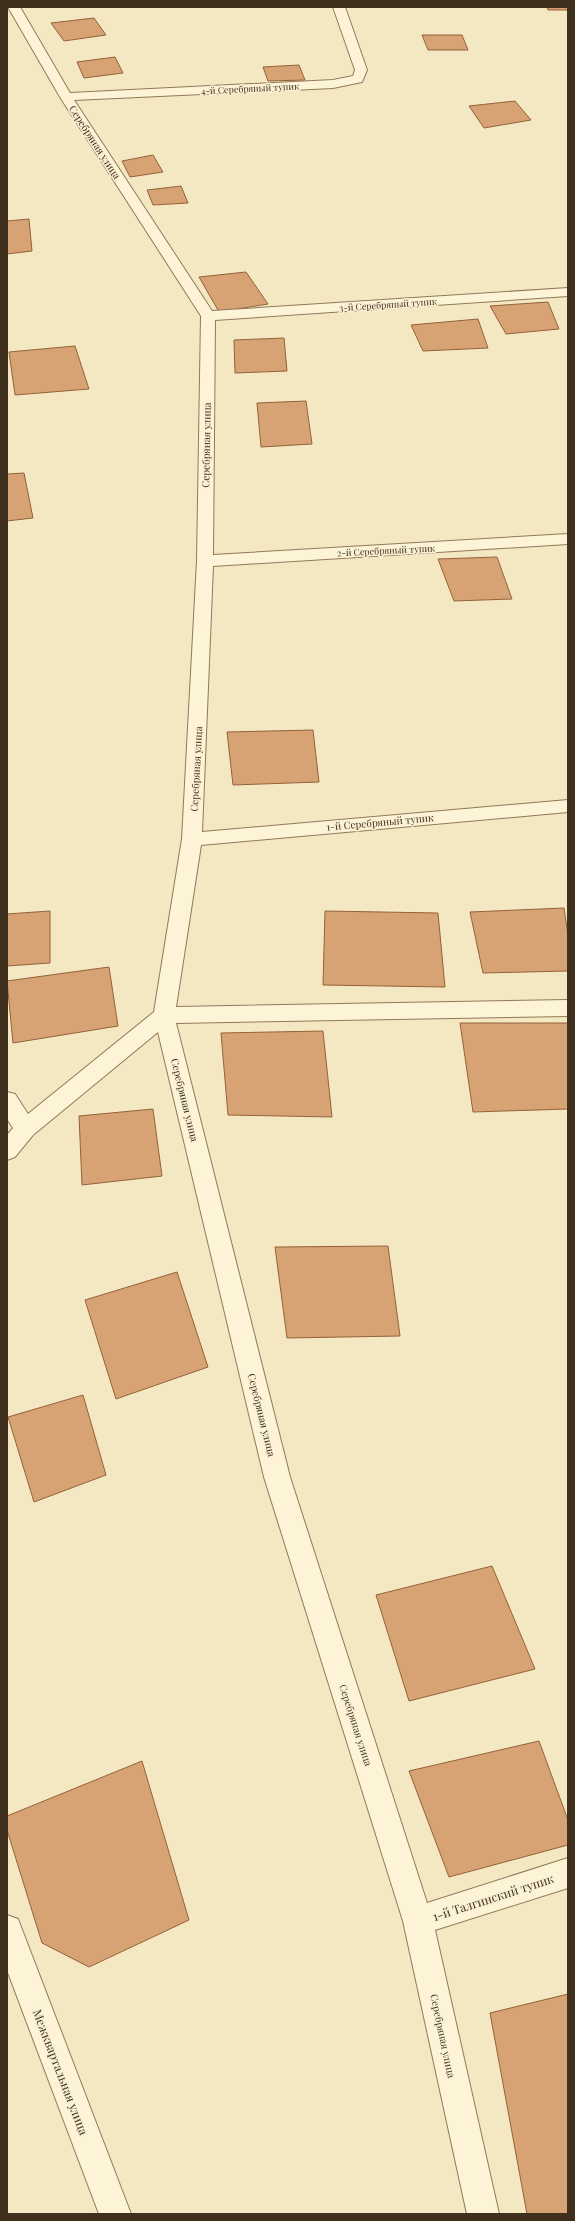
<svg xmlns="http://www.w3.org/2000/svg" width="575" height="2221" font-family="'Playfair Display',serif">
	<style>
		.building { fill: #d7a274; stroke: #946239 }
		.lines { fill: none; stroke-linecap: round; stroke-linejoin: round }
		.street-casing { stroke: #917957; stroke-width: 2 }
		.street { fill: #fdf4d8; fill-rule: evenodd }
		.labels { text-anchor: middle; dominant-baseline: central; stroke-width: 3; stroke-linejoin: round; paint-order: stroke }
		.far-street-label { font-size: 9px; fill: #3f2f1d; stroke: #faf1d4 }
		.street-label { font-size: 10px; fill: #3f2f1d; stroke: #faf1d4 }
		.near-street-label { font-size: 12px; fill: #3f2f1d; stroke: #faf1d4 }
	</style>
	<rect width="100%" height="100%" fill="#f4e8c3"/>
	<!-- building -->
	<path class="building" d="M547 7H568V10H548Z
		M94 18 106 35 64 41 51 23Z
		M422 35H462L468 50H428Z
		M115 57 123 73 84 78 77 62Z
		M299 65 305 80 268 81 263 67Z
		M515 101 531 120 484 128 469 106Z
		M153 155 163 172 130 177 122 161Z
		M181 186 188 203 153 205 147 190Z
		M29 219 32 251 7 254V221Z
		M246 272 268 304 219 312 199 277Z
		M548 302 559 329 506 334 490 306Z
		M478 319 488 348 423 351 411 325Z
		M284 338 287 371 235 373 234 340Z
		M75 346 89 389 15 395 9 352Z
		M306 401 312 444 261 447 257 403Z
		M24 473 33 518 7 521V474Z
		M497 557 512 599 454 601 438 559Z
		M313 730 319 782 233 785 227 732Z
		M564 908 568 935V971L483 973 470 912Z
		M50 911V963L7 966V914Z
		M325 911 438 913 445 987 323 985Z
		M109 967 118 1026 13 1043 7 981Z
		M460 1023H568V1109L473 1112Z
		M323 1031 332 1117 228 1115 221 1033Z
		M153 1109 162 1176 82 1185 79 1116Z
		M388 1246 400 1336 287 1338 275 1247Z
		M177 1272 208 1367 116 1399 85 1300Z
		M83 1395 106 1475 34 1502 8 1417Z
		M492 1566 535 1669 409 1701 376 1595Z
		M539 1741 568 1820V1845L449 1877 409 1771Z
		M142 1761 189 1920 89 1967 42 1943 7 1830V1816Z
		M568 1994V2214H527L490 2013Z"/>
	<g class="lines">
		<defs>
			<path id="street" d="M8 7H20L70 93 333 80 353 76 355 70 333 7H345L367 70 362 82 333 88 74 100 212 311 568 288V296L215 320 213 555 568 534V544L213 566 202 832 568 800V812L201 845 176 1007 568 1000V1016L176 1023 290 1477 427 1903 568 1858V1888L435 1930 499 2214H467L403 1921 264 1477 158 1032 33 1135 15 1157 7 1160V1135L13 1128 7 1119V1092L15 1094 28 1114 154 1012 182 839 197 561 201 316 60 97Z
				M7 1915 18 1919 131 2214H99L7 1970Z"/>
		</defs>
		<!-- street casing -->
		<use href="#street" class="street-casing"/>
		<!-- street -->
		<use href="#street" class="street"/>
	</g>
	<g class="labels">
		<!-- far-street labels -->
		<g class="far-street-label">
			<text transform="translate(250 88) rotate(-3)">4-й Серебряный тупик</text>
			<text transform="translate(388 304) rotate(-4)">3-й Серебряный тупик</text>
			<text transform="translate(386 550) rotate(-3)">2-й Серебряный тупик</text>
		</g>
		<!-- street labels -->
		<g class="street-label">
			<text transform="translate(95 142) rotate(57)">Серебряная улица</text>
			<text transform="translate(206 445) rotate(-89)">Серебряная улица</text>
			<text transform="translate(196 769) rotate(-87)">Серебряная улица</text>
			<text transform="translate(380 822) rotate(-5)">1-й Серебряный тупик</text>
			<text transform="translate(185 1100) rotate(76)">Серебряная улица</text>
			<text transform="translate(262 1415) rotate(76)">Серебряная улица</text>
			<text transform="translate(356 1725) rotate(72)">Серебряная улица</text>
			<text transform="translate(443 2036) rotate(78)">Серебряная улица</text>
		</g>
		<!-- near-street labels -->
		<g class="near-street-label">
			<text transform="translate(493 1897) rotate(-18)">1-й Талгинский тупик</text>
			<text transform="translate(61 2072) rotate(69)">Межквартальная улица</text>
		</g>
	</g>
	<!-- border -->
	<rect width="575" height="2221" fill="none" stroke="#3f2f1d" stroke-width="16"/>
</svg>
